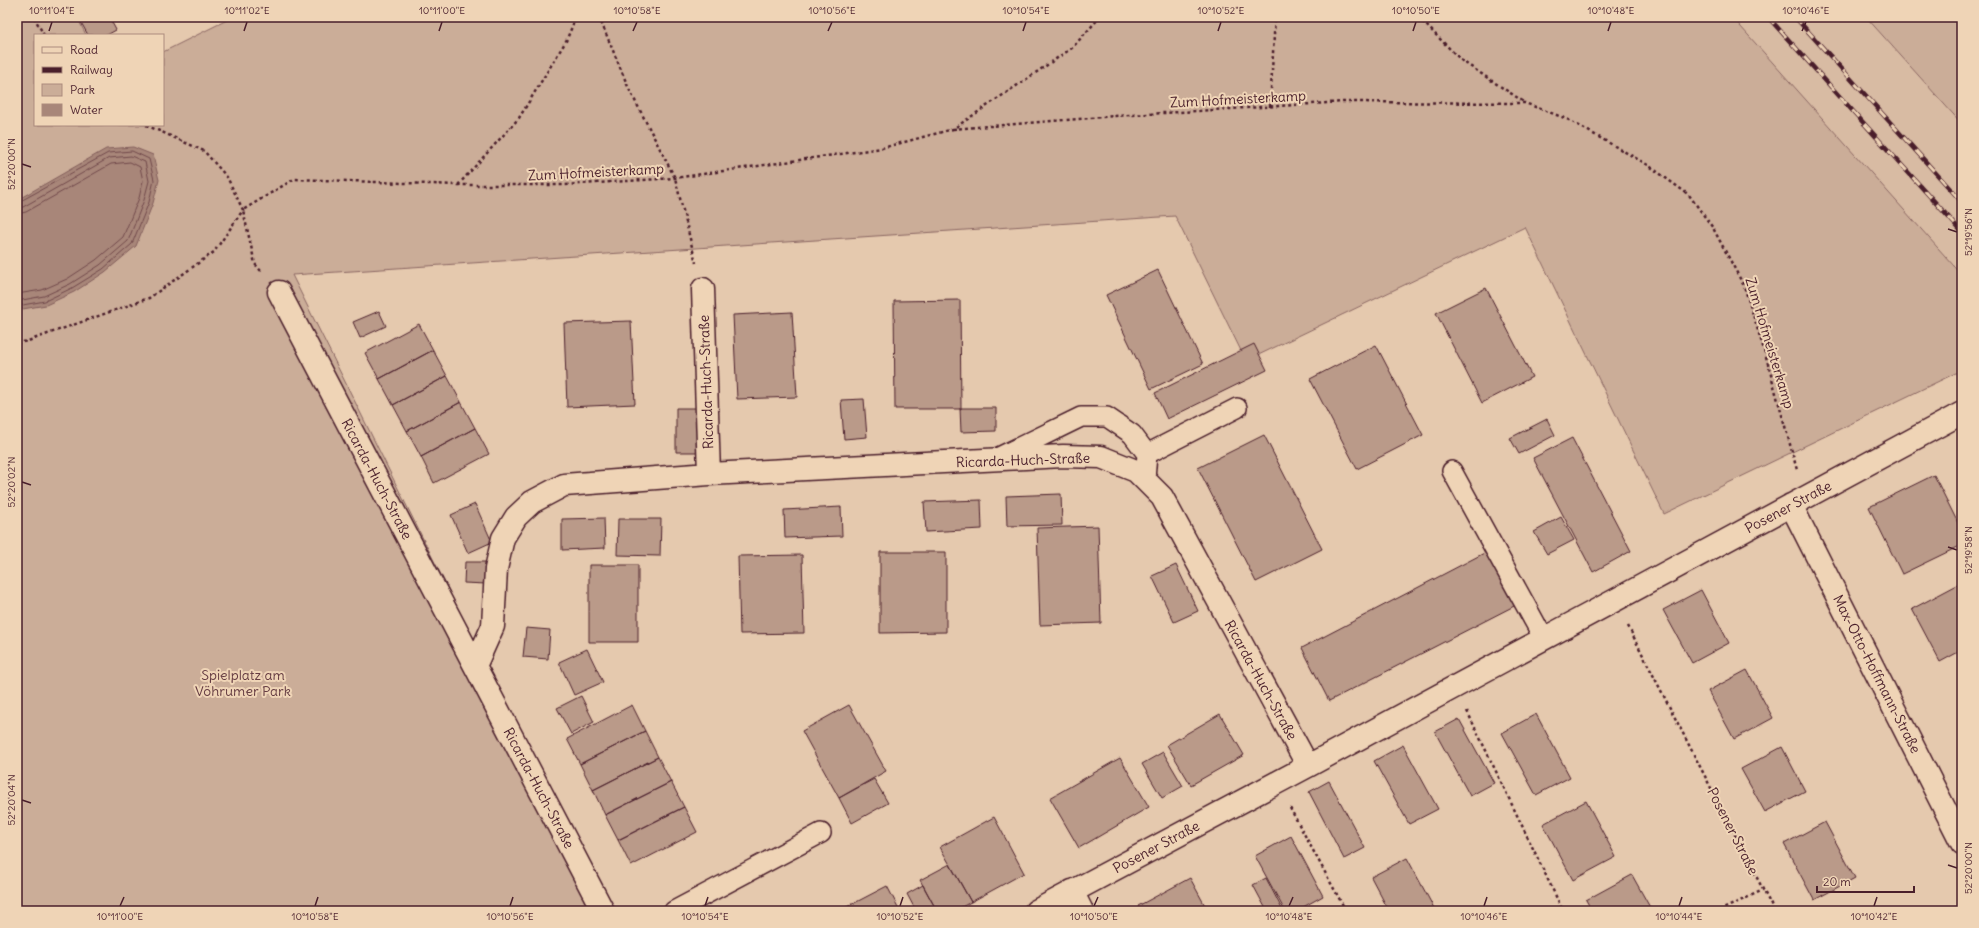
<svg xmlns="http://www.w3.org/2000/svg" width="1979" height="928" font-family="Delius,sans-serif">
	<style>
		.built { fill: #d8bba3 }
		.green { fill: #cbad98; stroke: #8a6662 }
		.water { fill: #a88679; stroke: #825d5a }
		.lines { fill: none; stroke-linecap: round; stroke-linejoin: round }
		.shore { stroke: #70484a; stroke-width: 1 }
		.building { fill: #ba9a89; stroke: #4a1f2b }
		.service-casing { stroke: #4a1f2b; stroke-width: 22 }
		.minor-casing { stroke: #4a1f2b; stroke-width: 25 }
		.path { stroke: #4a1f2b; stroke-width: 2.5; stroke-dasharray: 3 3; stroke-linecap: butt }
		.service { stroke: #efd4b6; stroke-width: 19 }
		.minor { stroke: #efd4b6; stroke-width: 22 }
		.rail-casing { stroke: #4a1f2b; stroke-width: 4.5 }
		.rail { stroke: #efd4b6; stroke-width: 3; stroke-dasharray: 9; stroke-linecap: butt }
		.ticks { fill: none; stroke: #4a1f2b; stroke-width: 1.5 }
		.labels { text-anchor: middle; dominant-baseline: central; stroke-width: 4; stroke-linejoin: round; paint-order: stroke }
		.street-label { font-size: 14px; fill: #4a1f2b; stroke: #efd4b6 }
		.park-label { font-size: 14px; fill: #643b41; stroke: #efd4b6 }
		.neatline { fill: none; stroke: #4a1f2b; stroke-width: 1.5 }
		.ticks-label { font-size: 10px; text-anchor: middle; fill: #4a1f2b }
	</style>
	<rect width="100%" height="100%" fill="#e5c9ae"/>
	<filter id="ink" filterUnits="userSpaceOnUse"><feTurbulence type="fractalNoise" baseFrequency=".025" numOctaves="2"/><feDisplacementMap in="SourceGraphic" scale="8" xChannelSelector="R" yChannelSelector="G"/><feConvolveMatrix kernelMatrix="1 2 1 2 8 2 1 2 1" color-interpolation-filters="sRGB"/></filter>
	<g filter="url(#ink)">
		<!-- built -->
		<path class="built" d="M1732 17H1866L1962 124V275Z"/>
		<!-- green -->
		<path class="green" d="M17 17H77L86 35H35V125H163V52L233 17H1732L1962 275V370L1664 514 1525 227 1246 361 1175 216 292 275 608 911H17Z
			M1866 17H1962V124Z"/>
		<!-- water -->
		<path class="water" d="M133 147 153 155 159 180 153 203 136 246 105 272 74 292 46 305 17 310V200L106 149Z"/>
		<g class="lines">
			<!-- shore -->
			<path class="shore" d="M17 203 108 153 132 151 149 159 154 180 149 202 132 244 103 269 72 288 45 301 17 306
				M17 208 23 207 109 158 131 156 145 162 149 181 144 200 128 241 100 265 70 284 44 296 17 301
				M17 214 26 212 111 164 130 162 140 167 143 181 139 198 123 237 96 260 67 279 42 290 17 294"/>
		</g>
		<!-- building -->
		<path class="building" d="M78 17H109L116 30 107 35H88Z
			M1158 270 1203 364 1151 389 1106 295Z
			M1486 288 1532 377 1482 403 1436 313Z
			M960 300 961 409H895L894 301Z
			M379 311 386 326 360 338 353 322Z
			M792 312 797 397 737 399 733 315Z
			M631 321 635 404 567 407 564 323Z
			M419 324 433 350 379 379 365 353Z
			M1254 344 1267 370 1167 419 1155 393Z
			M1376 345 1423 435 1357 469 1310 379Z
			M433 350 447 376 393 405 379 379Z
			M447 376 461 402 407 431 393 405Z
			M864 399 867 437 844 439 841 400Z
			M461 402 475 428 421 457 407 431Z
			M676 408H700V452H676Z
			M960 408H996V431L961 432Z
			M1547 419 1555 435 1519 454 1510 438Z
			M475 428 489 454 434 483 421 457Z
			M1264 435 1322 549 1256 582 1198 468Z
			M1572 438 1631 551 1593 572 1533 458Z
			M1934 475 1962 531V545L1902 574 1869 507Z
			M1061 494 1062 525 1007 526 1006 496Z
			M981 500 982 529 926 532 924 502Z
			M475 504 492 542 468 553 451 515Z
			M841 507 842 536 785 538 784 510Z
			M1561 517 1574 540 1547 554 1534 532Z
			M604 518 605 548 562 550V519Z
			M618 519H661L660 556 617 555Z
			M1098 526 1101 623 1040 625 1037 528Z
			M1490 550 1518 604 1329 701 1302 648Z
			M880 552H946V632L880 633Z
			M802 555 804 633 740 634 738 556Z
			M465 562H487L486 584 464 583Z
			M589 565H638V642H589Z
			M1176 565 1198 611 1174 622 1152 576Z
			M1959 584 1962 590V650L1940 662 1912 609Z
			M1701 590 1729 643 1692 663 1663 610Z
			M526 628 550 630 548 659 523 657Z
			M587 649 603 682 574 695 559 662Z
			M1747 670 1773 718 1734 739 1708 691Z
			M581 696 594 722 571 734 557 708Z
			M632 705 645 731 580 764 567 739Z
			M849 705 886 771 839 798 802 731Z
			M1220 714 1244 755 1191 785 1167 745Z
			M1536 714 1570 777 1536 795 1502 733Z
			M1459 719 1494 783 1470 796 1435 732Z
			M645 731 658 757 593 790 580 764Z
			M1403 745 1438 809 1409 824 1374 761Z
			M1782 747 1805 791 1765 812 1741 769Z
			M1163 752 1183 786 1162 798 1142 764Z
			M658 757 671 782 605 815 593 790Z
			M1120 758 1149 807 1079 848 1050 798Z
			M874 779 888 803 852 823 839 798Z
			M1329 781 1365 848 1344 859 1309 792Z
			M671 782 684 807 618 840 605 815Z
			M1586 801 1616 857 1573 880 1543 824Z
			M684 807 697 832 631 866 618 840Z
			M994 817 1024 873 971 902 940 847Z
			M1825 822 1855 878 1814 900 1784 844Z
			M1291 836 1323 896 1296 911H1285L1255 856Z
			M1407 858 1435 910 1433 911H1389L1371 877Z
			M950 864 971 902 954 911H937L920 880Z
			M1632 875 1652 911H1592L1586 900Z
			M1190 878 1208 911H1141L1138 906Z
			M1266 878 1283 911H1267L1253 885Z
			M923 885 937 911H916L907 894Z
			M887 886 900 911H839Z"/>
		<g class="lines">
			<defs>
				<path id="service" d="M1147 454 1237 408
					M995 459 1081 417H1107L1132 434 1147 454 1145 479
					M1452 471 1544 639
					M674 911 821 833"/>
				<path id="minor" d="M703 289 709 474
					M279 292 475 666
					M1791 505 1962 843
					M1072 891 1082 911
					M603 911 475 666 493 626 496 569 503 538 516 517 532 502 564 485 709 474 1063 456 1101 457 1136 471 1162 497 1308 766
					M1036 911 1308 766 1962 413"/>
			</defs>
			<!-- service casing -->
			<use href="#service" class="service-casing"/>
			<!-- minor casing -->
			<use href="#minor" class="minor-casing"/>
			<!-- path -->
			<path class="path" d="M34 17 44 35
				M599 17 629 89 675 178 696 263
				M1418 17 1462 61 1524 102
				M1270 107 1275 17
				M953 129 1115 116 1344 102 1525 103 1567 119 1648 165 1689 195 1713 228 1744 286 1765 353 1797 470
				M458 185 519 118 566 41 576 17
				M261 271 255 264 243 210 294 179 458 185H564L675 178 882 148 953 129 1072 48 1100 17
				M17 343 28 341 149 298 214 252 243 210 227 177 204 151 146 125
				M1628 626 1774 911
				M1467 711 1563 911
				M1290 808 1346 911
				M1719 911 1763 890"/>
			<!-- service -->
			<use href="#service" class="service"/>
			<!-- minor -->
			<use href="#minor" class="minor"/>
			<defs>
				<path id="rail" d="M1768 17 1962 232
					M1795 17 1962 202"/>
			</defs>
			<!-- rail casing -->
			<use href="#rail" class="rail-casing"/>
			<!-- rail -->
			<use href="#rail" class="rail"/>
		</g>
	</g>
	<!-- ticks -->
	<path class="ticks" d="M49 31 52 22M244 31 247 22M439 31 442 22M633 31 637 22M828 31 832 22M1023 31 1026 22M1218 31 1221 22M1413 31 1416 22M1608 31 1611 22M1802 31 1806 22M22 164 31 167M1948 229 1957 232M22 482 31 485M1948 547 1957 550M22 800 31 803M1948 865 1957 868M120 906 124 897M315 906 318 897M510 906 513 897M705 906 708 897M900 906 903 897M1094 906 1098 897M1289 906 1293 897M1484 906 1487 897M1679 906 1682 897M1874 906 1877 897"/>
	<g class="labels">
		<!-- street labels -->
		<g class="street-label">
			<text transform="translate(1238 99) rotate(-3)">Zum Hofmeisterkamp</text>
			<text transform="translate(596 172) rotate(-3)">Zum Hofmeisterkamp</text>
			<text transform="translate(1770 343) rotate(73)">Zum Hofmeisterkamp</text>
			<text transform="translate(706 382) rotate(-92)">Ricarda-Huch-Straße</text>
			<text transform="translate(1023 460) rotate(-2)">Ricarda-Huch-Straße</text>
			<text transform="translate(377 479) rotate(62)">Ricarda-Huch-Straße</text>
			<text transform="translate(1788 507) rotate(-28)">Posener Straße</text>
			<text transform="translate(1877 674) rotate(63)">Max-Otto-Hoffmann-Straße</text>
			<text transform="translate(1261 680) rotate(61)">Ricarda-Huch-Straße</text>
			<text transform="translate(539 788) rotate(62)">Ricarda-Huch-Straße</text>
			<text transform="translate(1733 831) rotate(63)">Posener Straße</text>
			<text transform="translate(1156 847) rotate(-28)">Posener Straße</text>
		</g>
		<!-- park labels -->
		<g class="park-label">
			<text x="243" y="675">Spielplatz am<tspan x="243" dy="16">Vöhrumer Park</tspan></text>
		</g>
	</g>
	<!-- margin -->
	<rect width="1979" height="928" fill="none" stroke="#efd4b6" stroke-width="44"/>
	<!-- legend -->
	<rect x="34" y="34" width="130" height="92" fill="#efd4b6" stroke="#ad8c7e"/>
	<rect x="42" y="47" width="20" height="6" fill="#efd4b6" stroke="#ad8c7e"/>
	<text x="70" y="54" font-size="12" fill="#4a1f2b">Road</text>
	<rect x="42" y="67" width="20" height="6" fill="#4a1f2b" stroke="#ad8c7e"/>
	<text x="70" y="74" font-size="12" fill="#4a1f2b">Railway</text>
	<rect x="42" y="84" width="20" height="12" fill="#cbad98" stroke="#ad8c7e"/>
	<text x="70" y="94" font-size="12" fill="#4a1f2b">Park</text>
	<rect x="42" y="104" width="20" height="12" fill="#a88679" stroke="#ad8c7e"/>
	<text x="70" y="114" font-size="12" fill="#4a1f2b">Water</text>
	<!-- scale -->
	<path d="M1817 886v6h97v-6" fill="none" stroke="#4a1f2b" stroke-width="2"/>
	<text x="1823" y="886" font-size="12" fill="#4a1f2b" stroke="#efd4b6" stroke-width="3" paint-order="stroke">20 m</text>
	<rect x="22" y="22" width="1935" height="884" class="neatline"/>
	<g class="ticks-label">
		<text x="52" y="14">10°11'04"E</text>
		<text x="247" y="14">10°11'02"E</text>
		<text x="442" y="14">10°11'00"E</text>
		<text x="637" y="14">10°10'58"E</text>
		<text x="832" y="14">10°10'56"E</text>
		<text x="1026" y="14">10°10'54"E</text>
		<text x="1221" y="14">10°10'52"E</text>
		<text x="1416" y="14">10°10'50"E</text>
		<text x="1611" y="14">10°10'48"E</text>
		<text x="1806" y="14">10°10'46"E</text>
		<text transform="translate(11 164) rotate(-90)" y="4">52°20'00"N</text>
		<text transform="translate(1968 232) rotate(-90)" y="4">52°19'56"N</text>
		<text transform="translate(11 482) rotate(-90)" y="4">52°20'02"N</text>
		<text transform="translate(1968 550) rotate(-90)" y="4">52°19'58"N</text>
		<text transform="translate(11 800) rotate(-90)" y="4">52°20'04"N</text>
		<text transform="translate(1968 868) rotate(-90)" y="4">52°20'00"N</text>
		<text x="120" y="920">10°11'00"E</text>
		<text x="315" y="920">10°10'58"E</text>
		<text x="510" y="920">10°10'56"E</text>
		<text x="705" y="920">10°10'54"E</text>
		<text x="900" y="920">10°10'52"E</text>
		<text x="1094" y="920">10°10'50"E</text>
		<text x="1289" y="920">10°10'48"E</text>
		<text x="1484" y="920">10°10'46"E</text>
		<text x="1679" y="920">10°10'44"E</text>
		<text x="1874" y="920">10°10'42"E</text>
	</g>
</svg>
